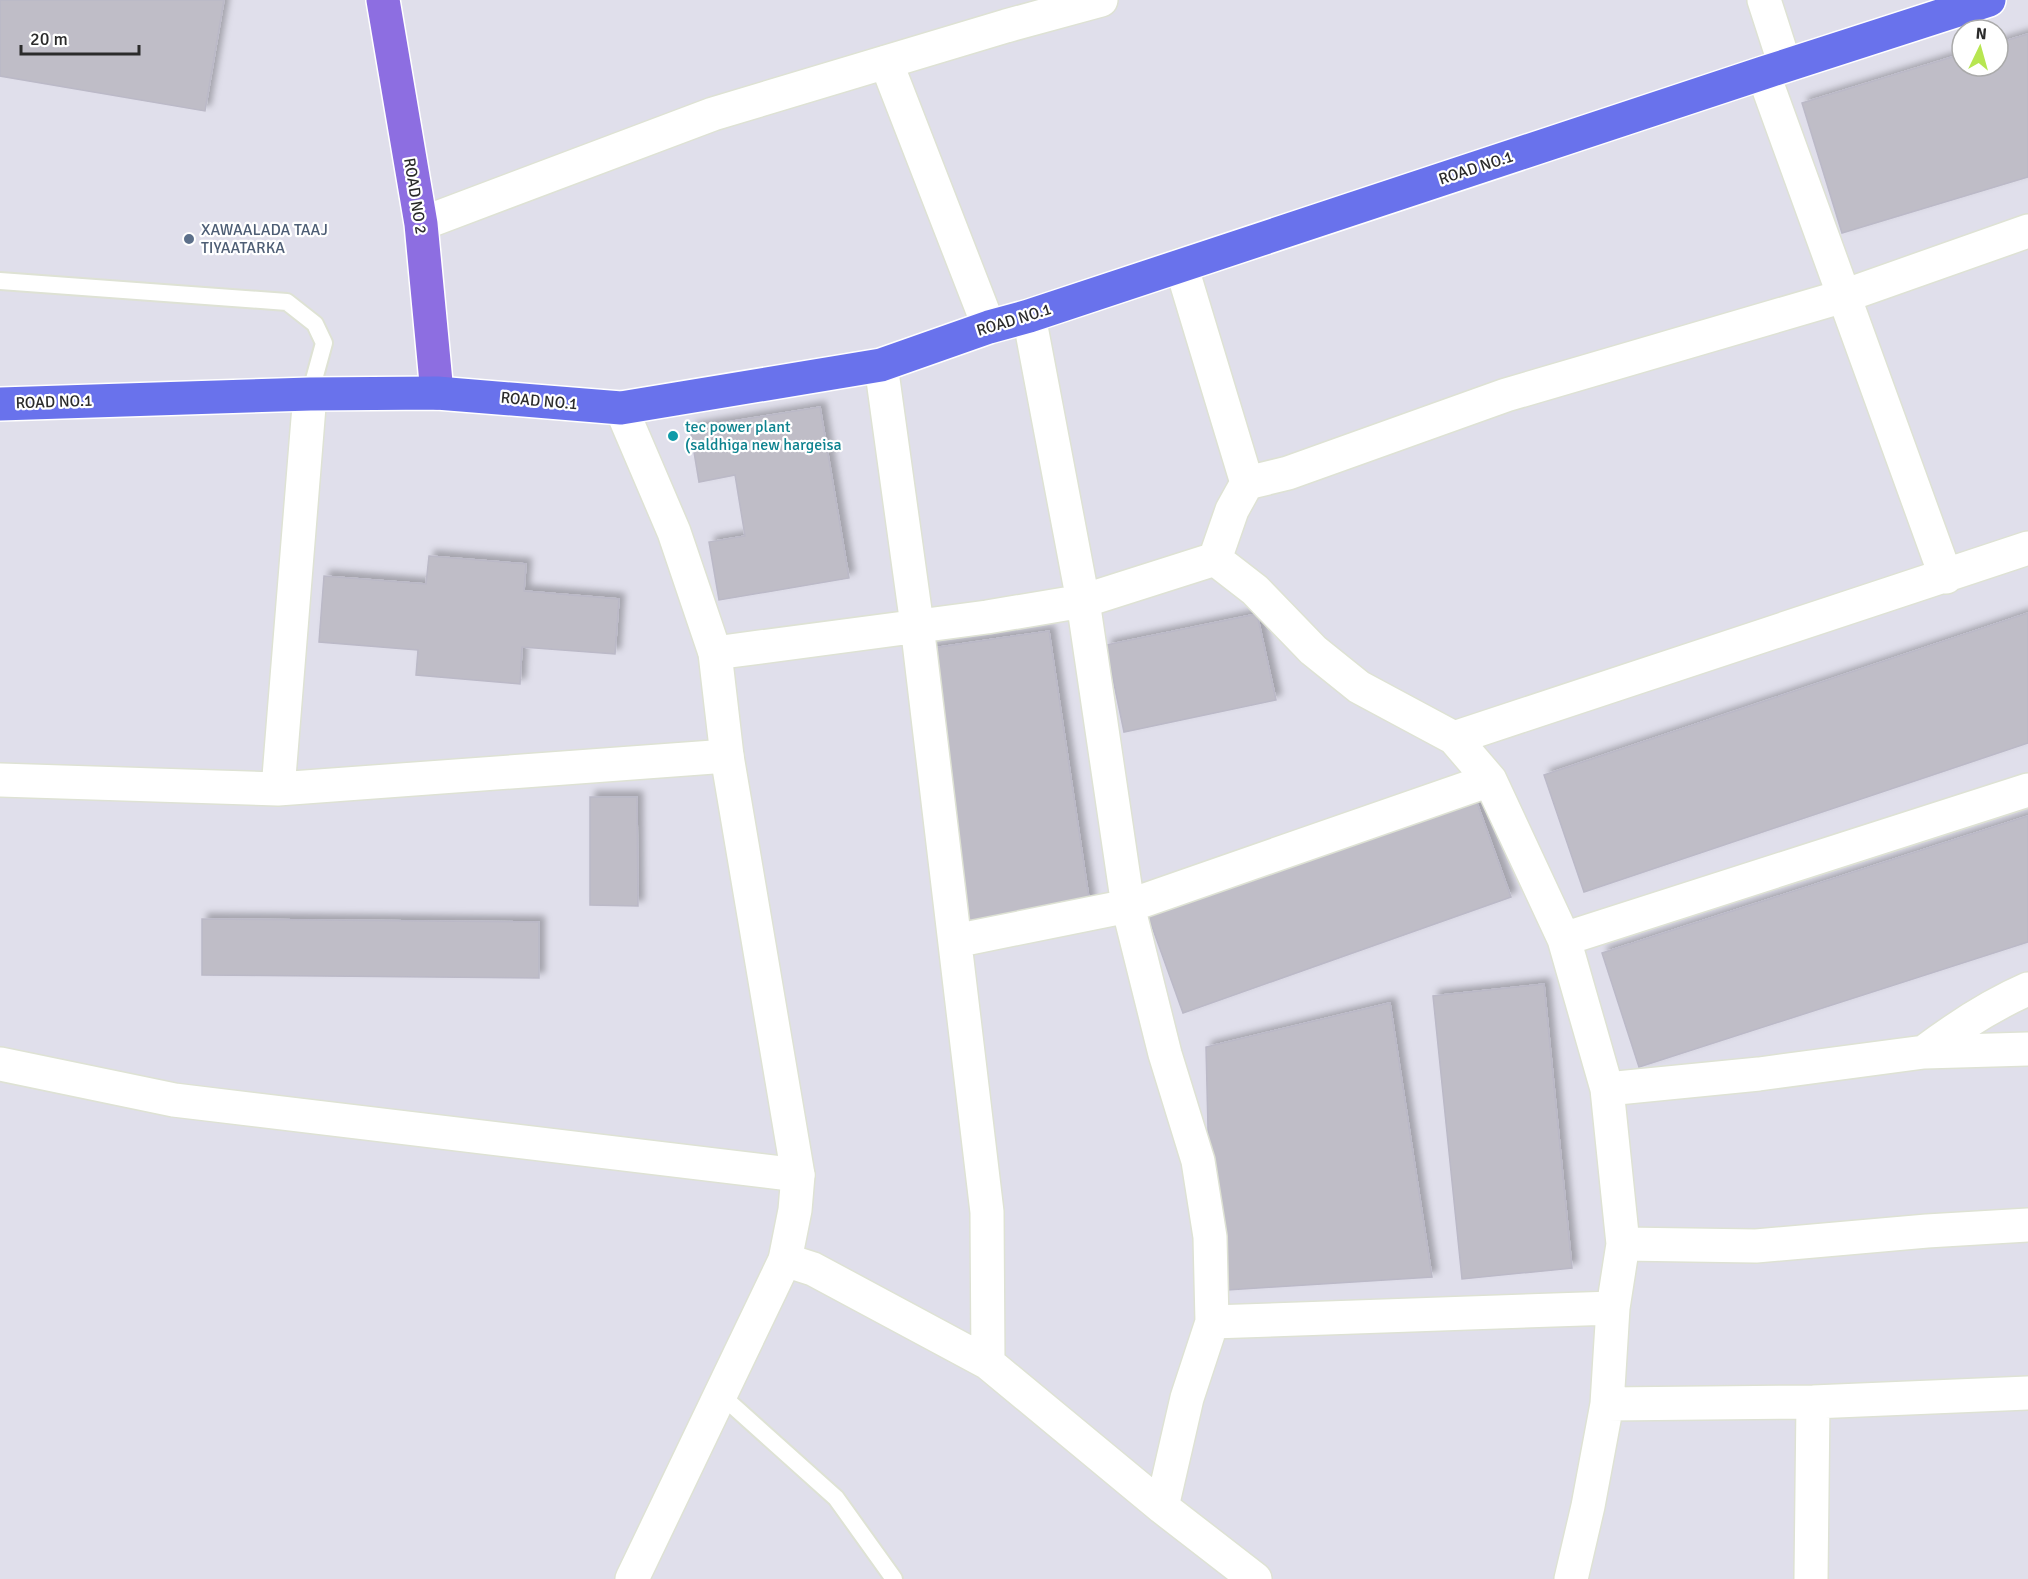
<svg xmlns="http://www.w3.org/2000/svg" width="2028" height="1579" font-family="Signika,sans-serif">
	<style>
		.building { fill: #bfbdc7; stroke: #bbb9c7; stroke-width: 1.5; filter: url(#shadow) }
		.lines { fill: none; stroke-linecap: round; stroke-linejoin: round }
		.lane-casing { stroke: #dee2d4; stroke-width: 20 }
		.street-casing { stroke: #dee2d4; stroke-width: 36 }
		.secondary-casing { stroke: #dee2d4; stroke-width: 36 }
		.primary-casing { stroke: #fff; stroke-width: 36 }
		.highway-casing { stroke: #fff; stroke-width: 36 }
		.lane { stroke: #fff; stroke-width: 16 }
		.street { stroke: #fff; stroke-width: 33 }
		.secondary { stroke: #fff; stroke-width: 33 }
		.primary { stroke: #8d6ee1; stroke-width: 33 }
		.highway { stroke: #6972ec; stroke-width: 33 }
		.service-dot { fill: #5c6f8a; stroke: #fff; stroke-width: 2 }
		.culture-dot { fill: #0f9aa8; stroke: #fff; stroke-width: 2 }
		.labels { text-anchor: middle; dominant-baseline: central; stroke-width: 4.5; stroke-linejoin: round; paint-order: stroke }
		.street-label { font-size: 16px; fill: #2b2b2b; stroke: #fff }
		.service-label { font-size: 16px; fill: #4e5e75; stroke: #fff; text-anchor: start }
		.culture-label { font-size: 16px; fill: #0d838f; stroke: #fff; text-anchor: start }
	</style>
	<defs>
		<filter id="shadow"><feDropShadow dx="5.5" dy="-5.5" stdDeviation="3" flood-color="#0004"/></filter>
	</defs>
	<rect width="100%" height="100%" fill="#e0dfeb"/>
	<!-- building -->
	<path class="building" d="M0 0H224L205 111 0 76Z
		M2028 34V177L1842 233 1802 103 1962 54V66H1998V43Z
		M820 407 849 578 719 600 709 542 745 536 735 475 699 482 690 428Z
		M429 556 526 564 524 591 619 599 615 654 522 647 520 684 416 675 418 650 319 642 324 576 426 584Z
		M2028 613V743L1584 892 1544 775Z
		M1257 614 1276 700 1124 732 1106 645Z
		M1049 631 1090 905 968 923 927 649Z
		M1473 792 1511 897 1183 1013 1145 907Z
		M590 797H637L638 906 590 905Z
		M2028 816V942L1639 1067 1602 953Z
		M202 919 539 922V978L202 975Z
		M1544 984 1572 1268 1462 1279 1433 996Z
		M1390 1003 1432 1277 1212 1291 1206 1047Z"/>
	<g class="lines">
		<defs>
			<path id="lane" d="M0 281 287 302 315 324 324 343 310 394
				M720 1394 836 1498 894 1579"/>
			<path id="street" d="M1764 0 1785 65
				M886 62 989 327
				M1763 73 1946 577
				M421 224 713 114 1006 26 1101 0
				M1181 265 1247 483
				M1029 316 1083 601 1128 906 1165 1054 1198 1161 1210 1237 1212 1322 1187 1398 1162 1507
				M881 365 917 625 987 1212 988 1363
				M1215 559 1232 510 1247 483 1288 473 1506 395 1844 296 2028 231
				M715 653 987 617 1083 601 1215 559 1255 590 1313 650 1359 687 1454 738 1490 780 1564 939 1607 1089 1623 1244 1613 1308 1607 1404 1588 1506 1571 1579
				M1454 738 2028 548
				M0 780 278 789 727 756
				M278 789 310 394
				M1564 939 2028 790
				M955 941 1128 906 1490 780
				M1924 1052C1956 1028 1991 1005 2028 989
				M0 1064 174 1100 798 1175
				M1607 1089 1759 1074 1924 1052 2028 1049
				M1623 1244 1756 1246 1927 1231 2028 1225
				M785 1260 813 1269 988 1363 1162 1507 1255 1579
				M1212 1322 1613 1308
				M1607 1404 1813 1402 2028 1393
				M1811 1579 1813 1402"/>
			<path id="secondary" d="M621 408 674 532 715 653 727 756 798 1175 795 1210 785 1260 632 1579"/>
			<path id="primary" d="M383 0 421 224 437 393"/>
			<path id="highway" d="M0 404 310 394 437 393 621 408 881 365 989 327 1029 316 1763 73 1989 0"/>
		</defs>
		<!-- lane casing -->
		<use href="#lane" class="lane-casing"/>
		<!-- street casing -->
		<use href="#street" class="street-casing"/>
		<!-- secondary casing -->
		<use href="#secondary" class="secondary-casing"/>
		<!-- primary casing -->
		<use href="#primary" class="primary-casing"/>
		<!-- highway casing -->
		<use href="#highway" class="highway-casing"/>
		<!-- lane -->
		<use href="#lane" class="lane"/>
		<!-- street -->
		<use href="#street" class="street"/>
		<!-- secondary -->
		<use href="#secondary" class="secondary"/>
		<!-- primary -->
		<use href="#primary" class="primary"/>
		<!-- highway -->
		<use href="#highway" class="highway"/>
	</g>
	<!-- markers -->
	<circle class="service-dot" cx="189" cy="239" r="6"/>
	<circle class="culture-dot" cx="673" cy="436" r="6"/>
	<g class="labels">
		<!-- street labels -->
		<g class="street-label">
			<text transform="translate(1476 168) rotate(-18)">ROAD NO.1</text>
			<text transform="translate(415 196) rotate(81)">ROAD NO 2</text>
			<text transform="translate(1014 320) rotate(-17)">ROAD NO.1</text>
			<text transform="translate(539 401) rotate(5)">ROAD NO.1</text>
			<text transform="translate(54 402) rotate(-2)">ROAD NO.1</text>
		</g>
		<!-- service labels -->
		<g class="service-label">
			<text x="201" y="230">XAWAALADA TAAJ<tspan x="201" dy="18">TIYAATARKA</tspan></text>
		</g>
		<!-- culture labels -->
		<g class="culture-label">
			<text x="685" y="427">tec power plant<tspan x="685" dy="18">(saldhiga new hargeisa</tspan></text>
		</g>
	</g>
	<!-- north arrow -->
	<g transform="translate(1980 48) rotate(5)"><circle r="28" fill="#ffffff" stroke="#aaaaaa" stroke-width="1.5"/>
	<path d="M0-4.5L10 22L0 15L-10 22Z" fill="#b7e651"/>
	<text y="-9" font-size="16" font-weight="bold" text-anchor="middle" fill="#2b2b2b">N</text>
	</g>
	<!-- scale -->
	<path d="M21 45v9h118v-9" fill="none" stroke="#2b2b2b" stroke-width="3"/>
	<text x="30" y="45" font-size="18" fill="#2b2b2b" stroke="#ffffff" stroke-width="4.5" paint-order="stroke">20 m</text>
</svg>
